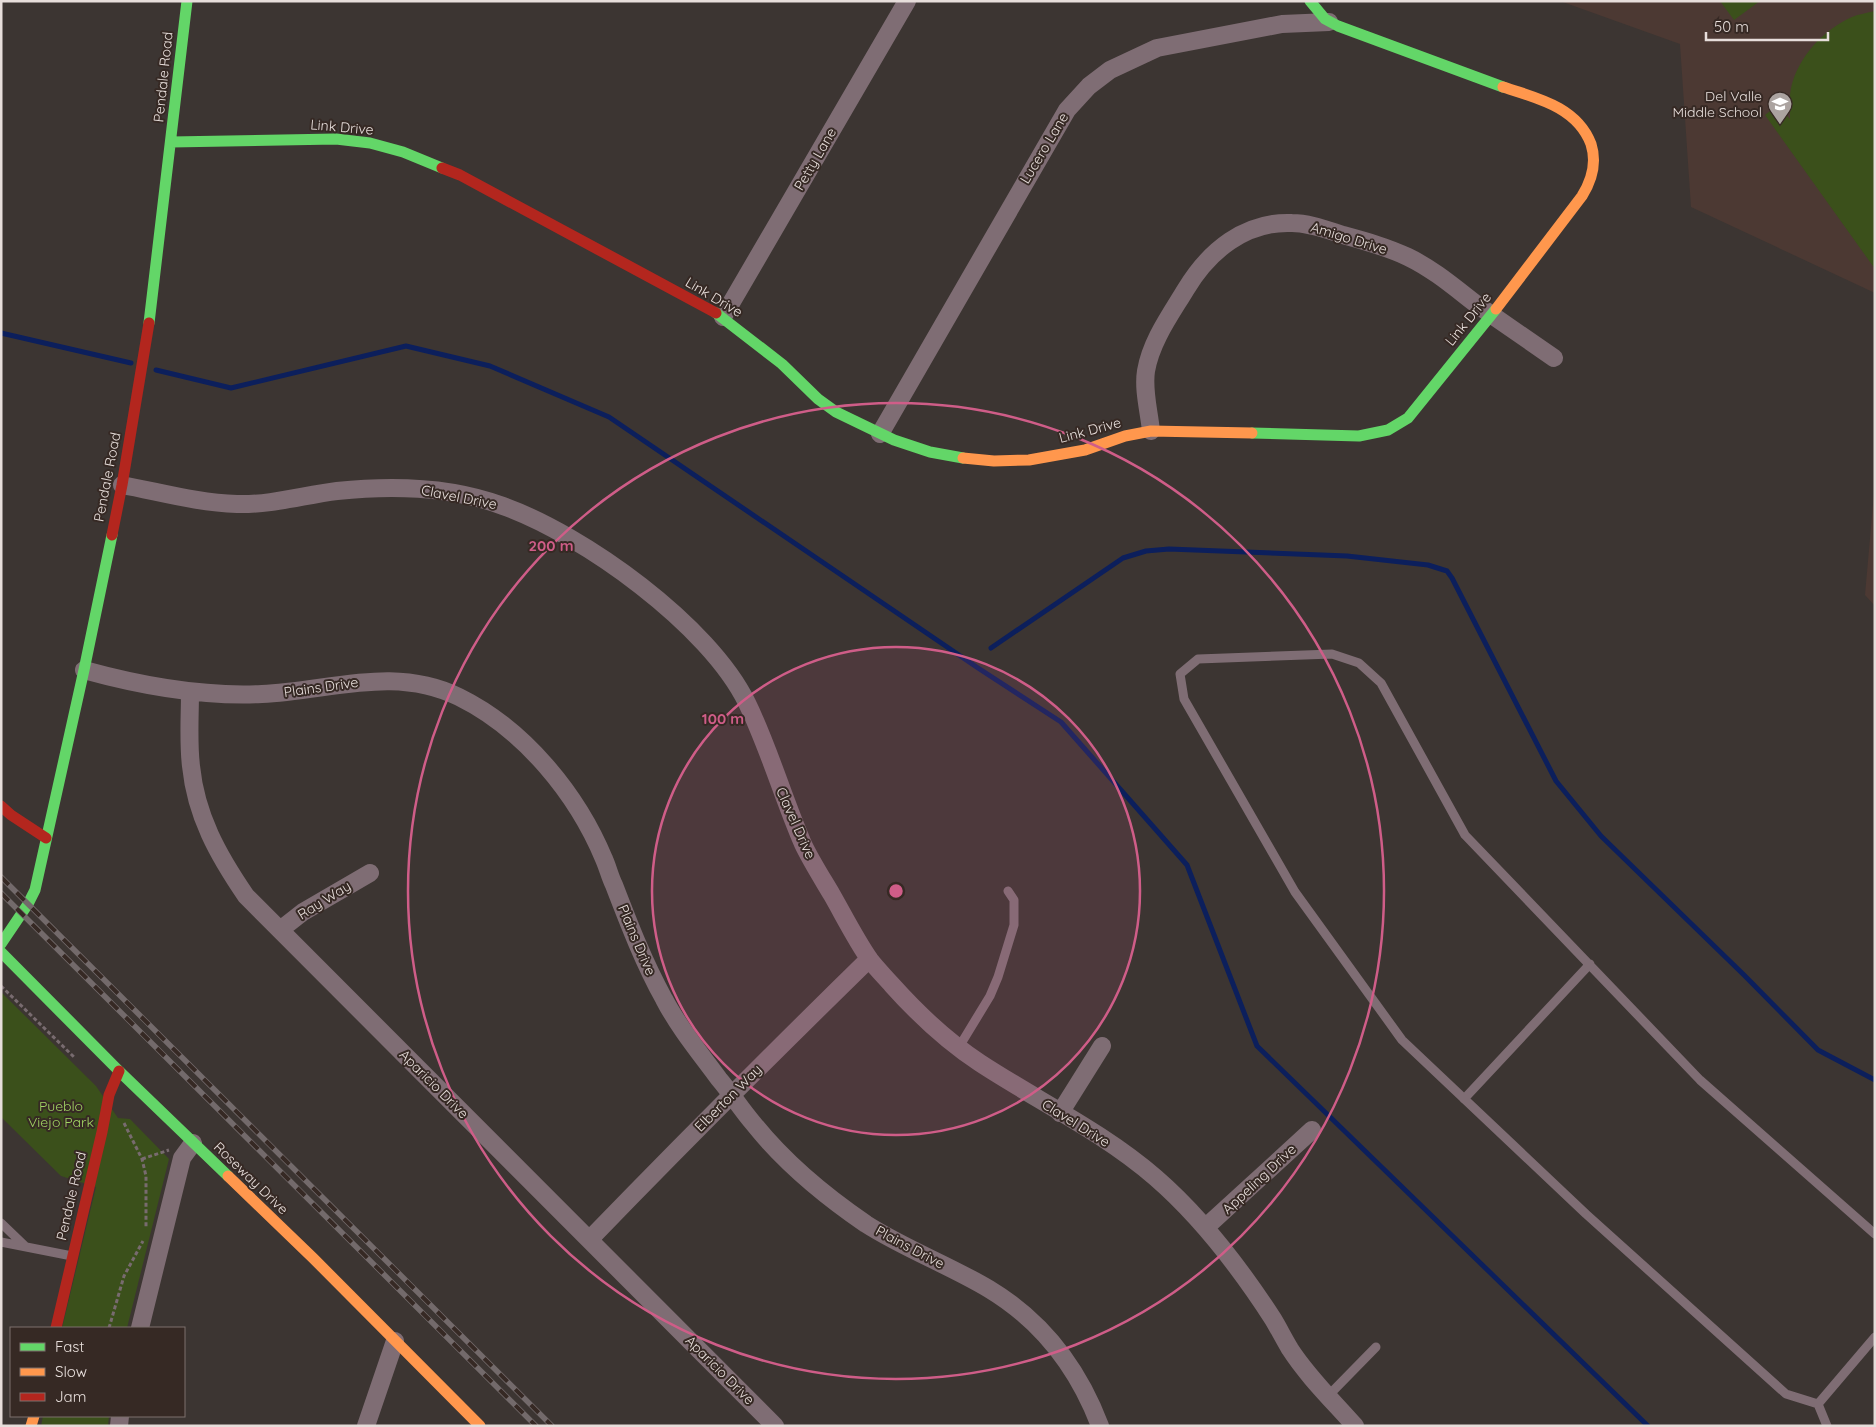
<svg xmlns="http://www.w3.org/2000/svg" width="1876" height="1427" font-family="Quicksand,sans-serif">
	<style>
		.built { fill: #4c3933 }
		.green { fill: #3b501b }
		.lines { fill: none; stroke-linecap: round; stroke-linejoin: round }
		.stream { stroke: #0c1f5c; stroke-width: 5 }
		.path { stroke: #786b6f; stroke-width: 3; stroke-dasharray: 4 2.5; stroke-linecap: butt }
		.lane { stroke: #7f6d74; stroke-width: 9 }
		.street { stroke: #7f6d74; stroke-width: 18 }
		.fast { stroke: #63d668; stroke-width: 11 }
		.slow { stroke: #ff974d; stroke-width: 11 }
		.jam { stroke: #b3261e; stroke-width: 11 }
		.rail-casing { stroke: #736a6b; stroke-width: 5.5 }
		.rail { stroke: #362924; stroke-width: 4; stroke-dasharray: 11; stroke-linecap: butt }
		.ring { fill: none; stroke: #cf5d88; stroke-width: 2.5 }
		.labels { text-anchor: middle; dominant-baseline: central; stroke-width: 4; stroke-linejoin: round; paint-order: stroke }
		.street-label { font-size: 14px; fill: #e7dedb; stroke: #362924 }
		.poi-label { font-size: 14px; fill: #e7dedb; stroke: #362924; text-anchor: end }
		.park-label { font-size: 14px; fill: #a2d564; stroke: #362924 }
		.centre { fill: #cf5d88; stroke: #362924; stroke-width: 2.5 }
		.ring-label { font-size: 15px; text-anchor: middle; font-weight: bold; fill: #cf5d88; stroke: #362924; stroke-width: 4; stroke-linejoin: round; paint-order: stroke }
	</style>
	<rect width="100%" height="100%" fill="#3c3532"/>
	<!-- built -->
	<path class="built" d="M1560 1H1875V293L1691 207 1680 44Z
		M1875 482V606L1865 595Z"/>
	<!-- green -->
	<path class="green" d="M1720 1H1760L1734 20Z
		M1875 11V269L1765 115 1778 105 1790 119C1790 109 1789 98 1791 88 1798 57 1823 30 1852 17 1859 14 1867 13 1875 11Z
		M1 992 96 1086 118 1118 130 1119 169 1159 127 1328H62L96 1187 61 1176 1 1117Z
		M43 1416H109L108 1426H41Z"/>
	<g class="lines">
		<!-- stream -->
		<path class="stream" d="M1 333 131 363
			M156 370 231 388 406 346 490 366 609 417 978 668 1061 722 1187 865 1257 1046 1648 1426
			M991 648 1123 558 1146 551 1169 549 1347 556 1428 565 1447 571 1452 578 1556 781 1601 836 1744 975 1818 1050 1875 1080"/>
		<!-- path -->
		<path class="path" d="M1 986 75 1058
			M124 1123 142 1159 146 1176V1227
			M142 1159 169 1150
			M109 1328 124 1276 143 1241"/>
		<!-- lane -->
		<path class="lane" d="M959 1047 990 996 998 977 1014 925V900L1008 891
			M1464 1099 1590 964
			M1 1223 26 1247
			M1 1242 72 1256
			M1328 1396 1376 1347
			M1818 1404 1786 1394 1586 1214 1402 1040 1295 892 1184 699 1180 674 1198 659 1332 654 1359 663 1381 683 1465 835 1700 1080 1875 1234
			M1827 1426 1818 1404 1875 1337"/>
		<!-- street -->
		<path class="street" d="M723 317 907 1
			M1151 431C1149 411 1143 390 1146 371 1151 341 1171 314 1186 289 1209 251 1245 221 1292 223 1310 223 1327 230 1343 235 1365 241 1387 247 1408 257 1433 269 1454 287 1476 304 1502 322 1528 340 1554 358
			M880 434 1067 110 1089 86 1110 70 1157 48 1282 24 1329 22
			M122 485C160 492 198 503 237 504 272 505 304 495 337 491 393 485 450 486 503 506 584 535 709 625 747 703 769 748 783 798 803 844 811 861 822 878 832 895 844 916 856 940 870 960 877 969 885 977 892 985 918 1014 948 1042 980 1063 1038 1101 1103 1132 1156 1178 1202 1218 1240 1268 1273 1319 1279 1329 1284 1339 1290 1349 1308 1377 1333 1401 1355 1426
			M84 670C142 686 201 697 262 694 330 691 394 665 459 697 524 729 577 794 604 859 608 868 610 877 614 885 629 924 644 963 664 999 679 1028 700 1053 719 1079 731 1093 741 1109 753 1123 784 1162 825 1196 866 1224 905 1249 949 1265 989 1289 1042 1321 1078 1368 1100 1426
			M190 692C190 716 188 741 191 766 196 816 218 855 246 896L775 1426
			M280 930 303 912 370 873
			M1060 1113 1102 1046
			M1206 1227 1312 1130
			M590 1239C682 1144 775 1051 869 959
			M140 1328 182 1158 193 1143
			M119 1426 120 1416
			M366 1426 395 1341"/>
		<!-- fast -->
		<path class="fast" d="M1310 1 1325 19 1338 26 1503 87
			M171 142 336 139 370 143 403 152 442 168
			M716 313 782 364 818 399 836 412 894 440 930 452 963 458
			M149 323 187 1
			M1252 433 1359 436 1388 430 1408 418 1496 309
			M1 944 28 904 35 890 84 670 112 535
			M1 952 119 1071 228 1176"/>
		<!-- slow -->
		<path class="slow" d="M1496 309 1582 196C1592 180 1597 163 1591 144 1577 107 1537 98 1503 87
			M963 458 994 461 1029 460 1085 450 1125 436 1151 431 1252 433
			M228 1176 313 1258 480 1426
			M31 1426 34 1416"/>
		<!-- jam -->
		<path class="jam" d="M442 168 460 175 716 313
			M112 535 122 485 149 323
			M1 806 11 815 46 838
			M56 1328 102 1132 109 1095 119 1071"/>
		<defs>
			<path id="rail" d="M1 877 552 1426
				M1 893 536 1426"/>
		</defs>
		<!-- rail casing -->
		<use href="#rail" class="rail-casing"/>
		<!-- rail -->
		<use href="#rail" class="rail"/>
	</g>
	<!-- distance rings -->
	<circle cx="896" cy="891" r="244" fill="#cf5d88" fill-opacity=".12"/>
	<g class="ring">
		<circle cx="896" cy="891" r="244"/>
		<circle cx="896" cy="891" r="488"/>
	</g>
	<!-- icons -->
	<defs>
		<symbol id="school-pin" viewBox="-11 -11 22 30"><path d="M0 17L-7.5 6A9.5 9.5 0 1 1 7.5 6Z" fill="#aba3a0" stroke="#362924"/><path d="M0-5L7-2L0 1L-7-2ZM-4 1L0 2.5L4 1V4Q0 6-4 4Z" fill="#fff"/></symbol>
	</defs>
	<g fill-rule="evenodd">
		<use href="#school-pin" x="1766" y="90" width="28" height="38"/>
	</g>
	<g class="labels">
		<!-- street labels -->
		<g class="street-label">
			<text transform="translate(163 77) rotate(-84)">Pendale Road</text>
			<text transform="translate(342 127) rotate(5)">Link Drive</text>
			<text transform="translate(1044 148) rotate(-59)">Lucero Lane</text>
			<text transform="translate(815 159) rotate(-60)">Petty Lane</text>
			<text transform="translate(1349 238) rotate(17)">Amigo Drive</text>
			<text transform="translate(714 297) rotate(31)">Link Drive</text>
			<text transform="translate(1468 319) rotate(-51)">Link Drive</text>
			<text transform="translate(1090 430) rotate(-15)">Link Drive</text>
			<text transform="translate(107 477) rotate(-79)">Pendale Road</text>
			<text transform="translate(459 497) rotate(11)">Clavel Drive</text>
			<text transform="translate(321 687) rotate(-8)">Plains Drive</text>
			<text transform="translate(796 823) rotate(66)">Clavel Drive</text>
			<text transform="translate(324 900) rotate(-32)">Ray Way</text>
			<text transform="translate(637 940) rotate(67)">Plains Drive</text>
			<text transform="translate(434 1084) rotate(45)">Aparicio Drive</text>
			<text transform="translate(728 1098) rotate(-45)">Elberton Way</text>
			<text transform="translate(1076 1123) rotate(32)">Clavel Drive</text>
			<text transform="translate(251 1178) rotate(44)">Roseway Drive</text>
			<text transform="translate(1259 1179) rotate(-43)">Appeling Drive</text>
			<text transform="translate(71 1196) rotate(-77)">Pendale Road</text>
			<text transform="translate(910 1247) rotate(28)">Plains Drive</text>
			<text transform="translate(720 1370) rotate(45)">Aparicio Drive</text>
		</g>
		<!-- poi labels -->
		<g class="poi-label">
			<text x="1762" y="96">Del Valle<tspan x="1762" dy="16">Middle School</tspan></text>
		</g>
		<!-- park labels -->
		<g class="park-label">
			<text x="61" y="1106">Pueblo<tspan x="61" dy="16">Viejo Park</tspan></text>
		</g>
	</g>
	<circle cx="896" cy="891" r="8" class="centre"/>
	<g class="ring-label">
		<text x="551" y="551">200 m</text>
		<text x="723" y="724">100 m</text>
	</g>
	<!-- border -->
	<rect width="1876" height="1427" fill="none" stroke="#e7dedb" stroke-width="5"/>
	<!-- legend -->
	<rect x="10" y="1327" width="175" height="90" fill="#362924" stroke="#7d716d"/>
	<rect x="20" y="1343" width="25" height="8" fill="#63d668" stroke="#7d716d"/>
	<text x="55" y="1352" font-size="15" fill="#e7dedb">Fast</text>
	<rect x="20" y="1368" width="25" height="8" fill="#ff974d" stroke="#7d716d"/>
	<text x="55" y="1377" font-size="15" fill="#e7dedb">Slow</text>
	<rect x="20" y="1393" width="25" height="8" fill="#b3261e" stroke="#7d716d"/>
	<text x="55" y="1402" font-size="15" fill="#e7dedb">Jam</text>
	<!-- scale -->
	<path d="M1706 32v8h122v-8" fill="none" stroke="#e7dedb" stroke-width="2.5"/>
	<text x="1714" y="32" font-size="15" fill="#e7dedb" stroke="#362924" stroke-width="4" paint-order="stroke">50 m</text>
</svg>
